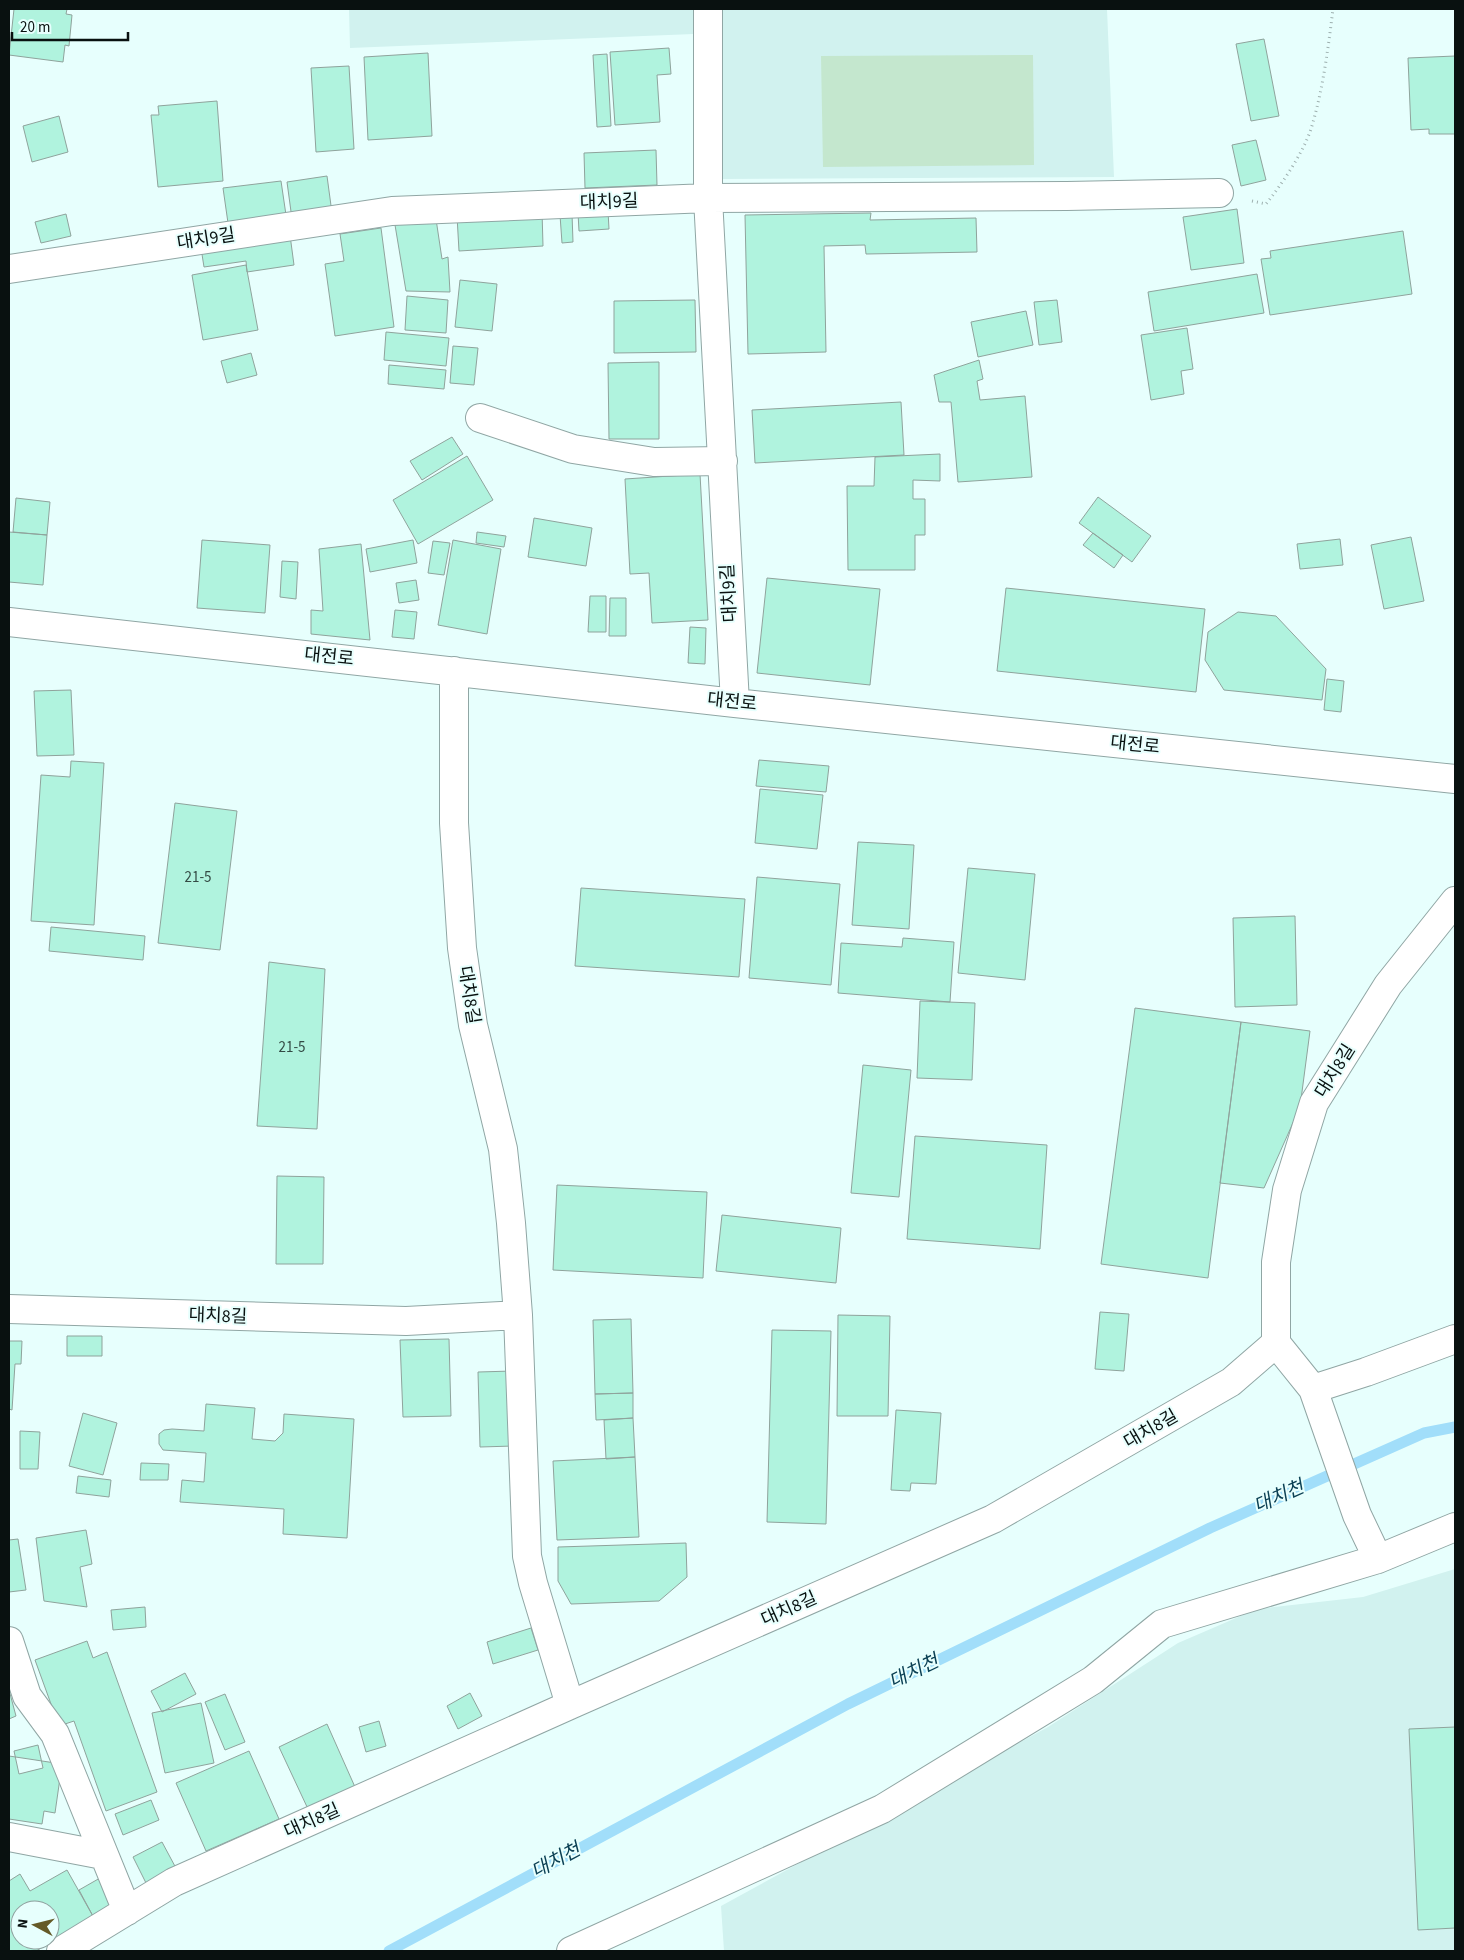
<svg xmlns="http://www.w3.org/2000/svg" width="1464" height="1960" font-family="'Source Sans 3','Noto Sans KR',sans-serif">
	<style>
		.built { fill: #d1f2ef }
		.green { fill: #c4e7ce }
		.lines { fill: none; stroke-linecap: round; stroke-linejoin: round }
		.stream { stroke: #a1defa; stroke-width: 11 }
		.building { fill: #b0f3de; stroke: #8fa39c; fill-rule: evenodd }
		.minor-casing { stroke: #90a6a4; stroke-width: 30 }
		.path { stroke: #9eb0af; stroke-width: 3; stroke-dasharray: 1 4; stroke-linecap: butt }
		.minor { stroke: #fff; stroke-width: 28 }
		.labels { text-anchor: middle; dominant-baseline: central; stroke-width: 4; stroke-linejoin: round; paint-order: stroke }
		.number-label { font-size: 15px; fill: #334a44 }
		.street-label { font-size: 18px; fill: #091110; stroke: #e7fffd }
		.water-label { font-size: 19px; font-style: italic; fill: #0b4054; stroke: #e7fffd }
	</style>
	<rect width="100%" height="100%" fill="#e7fffd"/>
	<!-- built -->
	<path class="built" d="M349 9H1107L1114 177 721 179 718 33 350 48Z
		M1455 1569V1951H724L721 1906 1048 1727 1178 1643 1257 1609 1363 1597Z"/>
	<!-- green -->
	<path class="green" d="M1033 55 1034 165 823 167 821 56Z"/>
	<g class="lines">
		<!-- stream -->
		<path class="stream" d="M389 1951 848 1704 1210 1528 1424 1433 1455 1427"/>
	</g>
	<!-- building -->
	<path class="building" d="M14 9H67L66 14 72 15 69 46 65 45 63 62 9 55Z
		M1264 39 1279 116 1251 121 1236 44Z
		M669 48 671 74 657 75 660 122 615 125 610 52Z
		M428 53 432 136 368 140 364 57Z
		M607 54 611 126 597 127 593 55Z
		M1455 56V134H1429V129L1411 130 1408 58Z
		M349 66 354 149 316 152 311 68Z
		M217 101 223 181 158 187 151 115H159L158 106Z
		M59 116 68 152 32 162 23 126Z
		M1256 140 1266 180 1241 186 1232 145Z
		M656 150 657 185 585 188 584 153Z
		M327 176 332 213 292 219 287 182Z
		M281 181 286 215 228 223 223 188Z
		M1237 209 1244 263 1191 270 1183 217Z
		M542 211 543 246 459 251 457 216Z
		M608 211 609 229 579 231 578 213Z
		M871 213 870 220 976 218 977 252 866 254 865 245 824 246 826 352 748 354 745 215Z
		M66 214 71 236 41 243 35 222Z
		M572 214 573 242 562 243 560 215Z
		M436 219 442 259 448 257 450 292 406 291 395 225Z
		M381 228 394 327 335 336 325 264 344 261 340 234Z
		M1403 231 1412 294 1270 315 1261 259 1271 258 1270 251Z
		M290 235 294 265 247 272 246 261 204 267 201 248Z
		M246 265 258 330 203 340 192 275Z
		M1257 274 1264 313 1154 331 1148 292Z
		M460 280 497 284 492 331 455 327Z
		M407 296 448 300 446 333 405 330Z
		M695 300 696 352 614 353V301Z
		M1057 300 1062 342 1039 345 1034 302Z
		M1026 311 1033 345 978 357 971 322Z
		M1187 328 1193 369 1181 371 1184 394 1151 400 1141 335Z
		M386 332 449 338 446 366 384 360Z
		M453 346 478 348 474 385 450 383Z
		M251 353 257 375 227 383 221 361Z
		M979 360 983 379 977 381 980 400 1025 396 1032 477 958 482 951 402H939L934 375Z
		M659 362V439H609L608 363Z
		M389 365 446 370 444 389 388 384Z
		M901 402 904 455 755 463 752 410Z
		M452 437 463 454 422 480 410 461Z
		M940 454V481L913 480V499H925V535H915V570H848L847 486H874L875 457Z
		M467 456 493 500 418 544 393 500Z
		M700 474 708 620 652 623 649 573 630 574 625 479Z
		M1098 497 1151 536 1132 562 1079 523Z
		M16 498 50 502 47 535 13 532Z
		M534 518 592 528 586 566 528 557Z
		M9 532 47 535 43 585 9 582Z
		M477 532 506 536 504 547 476 543Z
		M1093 533 1123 555 1114 568 1083 545Z
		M1411 537 1424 601 1384 609 1371 545Z
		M1340 539 1343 565 1300 569 1297 544Z
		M202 540 270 545 265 613 197 608Z
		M413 540 417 563 370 572 366 549Z
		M453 540 501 549 487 634 438 625Z
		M433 541 450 543 444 575 428 573Z
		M361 544 370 640 311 634V610L323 611 319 549Z
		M282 561 298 562 296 599 280 597Z
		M767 578 880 589 870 685 757 673Z
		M416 580 419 600 399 603 396 583Z
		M1006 588 1205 609 1196 692 997 671Z
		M590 596H606V632H588Z
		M610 598H626V636H609Z
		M395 610 417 612 414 639 392 637Z
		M1238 612 1276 616 1326 669 1322 700 1224 690 1205 660 1208 632Z
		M690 627 706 628 705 664 688 663Z
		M1327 679 1344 681 1341 712 1324 710Z
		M71 690 74 755 37 756 34 691Z
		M759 760 829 766 826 792 756 786Z
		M71 761 104 763 94 925 31 921 41 775 70 777Z
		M760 789 823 795 817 849 755 843Z
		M175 803 237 811 220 950 158 943Z
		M858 842 914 845 909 929 852 925Z
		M968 868 1035 874 1025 980 958 973Z
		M757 877 840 884 831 985 749 978Z
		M581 888 745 899 739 977 575 966Z
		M1295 916 1297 1005 1235 1007 1233 918Z
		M51 927 145 936 143 960 49 951Z
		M903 938 954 942 950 1002 838 993 841 943 902 947Z
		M269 962 325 969 317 1129 257 1126Z
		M920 1001 975 1003 972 1080 917 1078Z
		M1135 1008 1241 1022 1208 1278 1101 1264Z
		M1241 1022 1310 1031 1300 1107 1264 1188 1220 1183Z
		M863 1065 911 1070 899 1197 851 1193Z
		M915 1136 1047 1145 1040 1249 907 1239Z
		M277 1176 324 1177 323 1264H276Z
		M557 1185 707 1192 703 1278 553 1270Z
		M722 1215 841 1228 836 1283 716 1271Z
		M1100 1312 1129 1314 1124 1371 1095 1369Z
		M838 1315 890 1316 888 1416H837Z
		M631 1319 633 1393 595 1394 593 1320Z
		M772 1330 831 1331 826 1524 767 1522Z
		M67 1336H102V1356H67Z
		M449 1339 451 1416 403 1417 400 1340Z
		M9 1341H22L21 1364H15L12 1410 9 1409Z
		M513 1371 514 1446 480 1447 478 1372Z
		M633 1393V1418L596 1420 595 1394Z
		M206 1404 255 1408 252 1439 275 1441 283 1433 284 1414 354 1419 347 1538 283 1534 284 1509 180 1502 182 1480 204 1482 206 1453 163 1450 159 1444V1434L164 1430 172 1429 204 1431Z
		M896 1410 941 1413 936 1484 911 1483 910 1491 891 1490Z
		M83 1413 117 1423 103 1475 69 1466Z
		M633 1418 635 1457 606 1459 604 1420Z
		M20 1431 40 1432 38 1469H20Z
		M635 1457 639 1537 557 1540 553 1461Z
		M141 1463 169 1464 168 1480H140Z
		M78 1476 111 1480 109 1497 76 1493Z
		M86 1530 92 1564 80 1567 87 1607 44 1601 36 1538Z
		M18 1539 26 1590 9 1592V1540Z
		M686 1543 687 1577 659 1601 571 1604 558 1581V1547Z
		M145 1607 146 1627 113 1630 111 1610Z
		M531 1628 538 1650 493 1664 487 1642Z
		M87 1641 93 1658 107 1652 157 1792 106 1811 74 1721 59 1726 35 1660Z
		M185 1673 196 1694 162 1712 151 1691Z
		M9 1690 16 1716 9 1719Z
		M470 1693 482 1716 458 1729 447 1706Z
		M225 1694 245 1742 225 1750 205 1702Z
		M201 1703 214 1763 165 1773 152 1713Z
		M379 1721 386 1746 366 1752 359 1727Z
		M327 1724 355 1787 308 1809 279 1747Z
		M1455 1727V1928L1418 1930 1409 1729Z
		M38 1745 43 1768 19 1774 14 1751Z
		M249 1751 279 1819 206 1851 176 1783Z
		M9 1756 62 1764 55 1813 44 1811 42 1824 9 1819Z
		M151 1800 159 1820 123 1835 115 1814Z
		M162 1842 177 1870 147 1885 133 1857Z
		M67 1870 94 1918 36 1951H9V1881L20 1874 30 1891ZM20 1910H50V1940H20Z
		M100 1878 115 1906 94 1918 79 1890Z"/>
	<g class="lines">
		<defs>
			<path id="minor" d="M708 9V198L1067 196 1219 193
				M9 269 392 211 708 198 735 703
				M480 418 573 449 654 462 723 461
				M9 622 735 703 1455 779
				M454 671V823L462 948 473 1025 503 1149 511 1223 518 1315
				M9 1309 406 1321 518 1315 527 1556 533 1583 570 1705 993 1519 1231 1382 1276 1343V1262L1287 1190 1314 1103 1388 985 1455 901
				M1276 1343 1313 1389 1357 1515 1378 1559
				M1313 1389 1366 1372 1455 1339
				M9 1641 27 1696 55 1734 127 1911
				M9 1837 103 1855
				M61 1951 174 1882 570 1705
				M571 1951 882 1809 1093 1680 1162 1624 1378 1559 1455 1527"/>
		</defs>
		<!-- minor casing -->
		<use href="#minor" class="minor-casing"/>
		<!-- path -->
		<path class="path" d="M1252 201 1266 204C1282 184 1303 153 1311 129 1323 90 1328 49 1333 9"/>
		<!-- minor -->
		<use href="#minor" class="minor"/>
	</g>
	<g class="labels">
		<!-- number labels -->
		<g class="number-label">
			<text x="198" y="877">21-5</text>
			<text x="292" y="1047">21-5</text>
		</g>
		<!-- street labels -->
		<g class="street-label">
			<text transform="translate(609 202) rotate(-2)">대치9길</text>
			<text transform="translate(206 239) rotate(-9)">대치9길</text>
			<text transform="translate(729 593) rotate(-93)">대치9길</text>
			<text transform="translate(329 657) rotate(6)">대전로</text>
			<text transform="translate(732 702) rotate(6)">대전로</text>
			<text transform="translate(1135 745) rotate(6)">대전로</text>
			<text transform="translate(469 995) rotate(81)">대치8길</text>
			<text transform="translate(1335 1071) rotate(-58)">대치8길</text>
			<text transform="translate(218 1316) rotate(2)">대치8길</text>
			<text transform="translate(1151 1429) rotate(-30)">대치8길</text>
			<text transform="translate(789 1609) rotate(-24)">대치8길</text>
			<text transform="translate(312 1821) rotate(-24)">대치8길</text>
		</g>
		<!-- water labels -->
		<g class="water-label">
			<text transform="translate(1279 1497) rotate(-24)">대치천</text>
			<text transform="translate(914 1672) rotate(-26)">대치천</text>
			<text transform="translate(556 1861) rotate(-28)">대치천</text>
		</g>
	</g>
	<!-- border -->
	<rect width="1464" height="1960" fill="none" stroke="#091110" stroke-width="20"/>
	<!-- north arrow -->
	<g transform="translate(35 1925) rotate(277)"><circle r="24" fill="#e7fffd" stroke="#8ea09e"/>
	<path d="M0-4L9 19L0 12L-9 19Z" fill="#645a27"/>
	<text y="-8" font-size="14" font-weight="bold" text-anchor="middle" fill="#091110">N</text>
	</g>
	<!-- scale -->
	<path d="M12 32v8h116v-8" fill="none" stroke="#091110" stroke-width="2.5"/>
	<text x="20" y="32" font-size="15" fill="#091110" stroke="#e7fffd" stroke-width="4" paint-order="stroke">20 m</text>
</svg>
